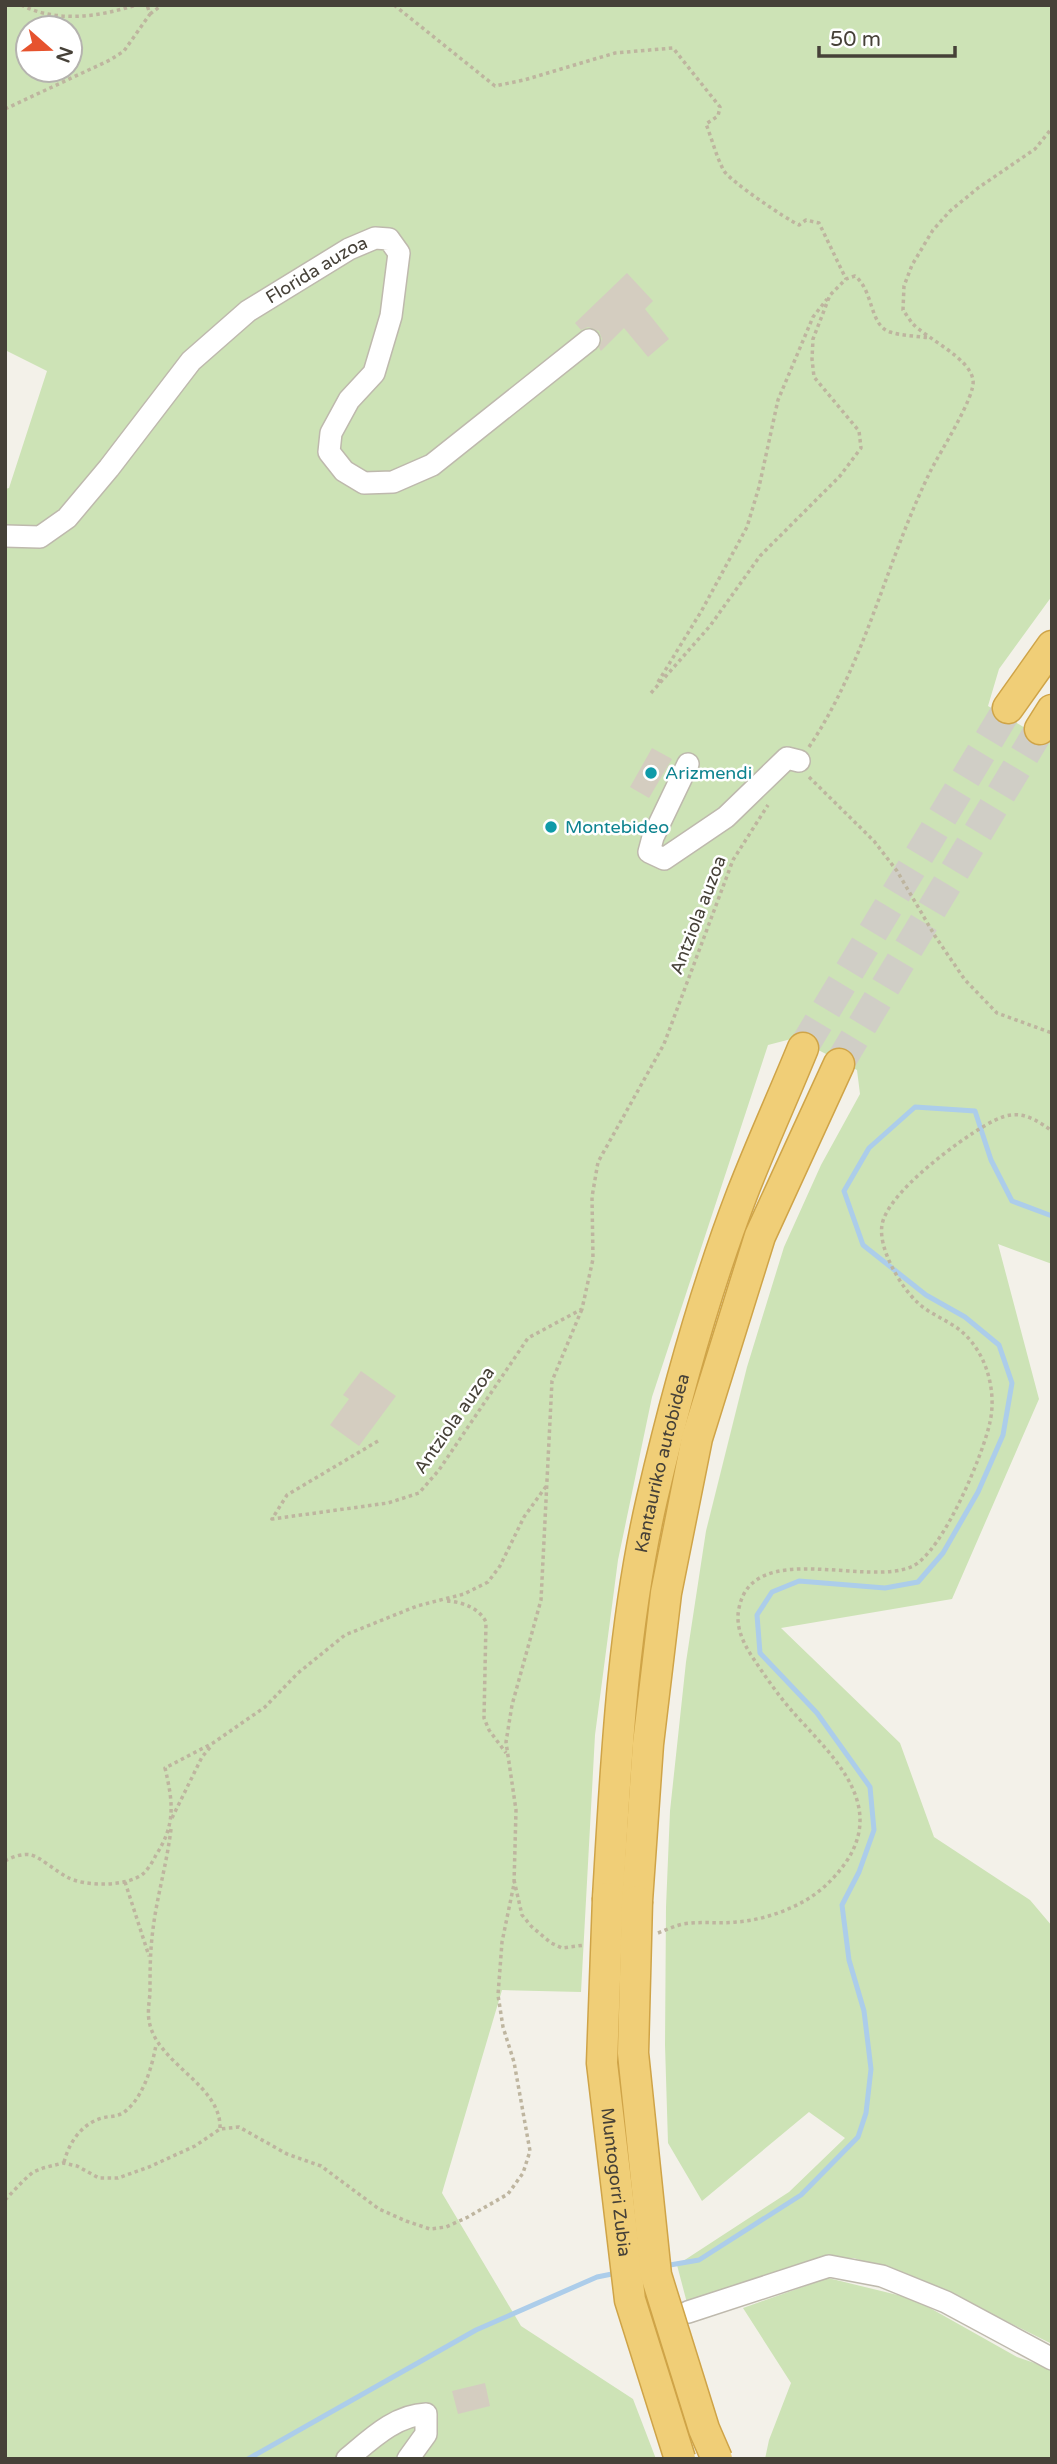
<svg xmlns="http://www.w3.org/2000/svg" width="1057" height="2464" font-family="'Varela Round',sans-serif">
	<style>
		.green { fill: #cde3b6; fill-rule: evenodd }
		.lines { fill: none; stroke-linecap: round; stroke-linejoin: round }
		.stream { stroke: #accdea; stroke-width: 5 }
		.building { fill: #d4cdc0 }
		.highway-tunnel { stroke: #d0cec6; stroke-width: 30; stroke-dasharray: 30 15; stroke-linecap: butt }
		.minor-casing { stroke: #beb9ad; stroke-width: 24 }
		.highway-casing { stroke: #cfa448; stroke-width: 33 }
		.path { stroke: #beb59f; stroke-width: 3.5; stroke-dasharray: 3.5 3.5; stroke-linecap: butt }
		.minor { stroke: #fff; stroke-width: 21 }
		.highway { stroke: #f0ce77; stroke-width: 30 }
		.highway-bridge-casing { stroke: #cfa448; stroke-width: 33; stroke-linecap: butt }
		.highway-bridge { stroke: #f0ce77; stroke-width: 30 }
		.culture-dot { fill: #0f9aa8; stroke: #fff; stroke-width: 2.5 }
		.labels { text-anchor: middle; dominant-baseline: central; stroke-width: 5; stroke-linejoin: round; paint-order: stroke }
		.street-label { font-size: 18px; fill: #464138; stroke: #fff }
		.culture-label { font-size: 18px; fill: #0d838f; stroke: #fff; text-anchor: start }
	</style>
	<rect width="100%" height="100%" fill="#f3f1e9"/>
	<!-- green -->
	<path class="green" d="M5 5H1052V596L999 669 988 706 1047 741 1052 740V1264L998 1244 1039 1399 952 1599 781 1628 900 1743 934 1837 1030 1900 1052 1926V2344L946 2291 854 2258 813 2261 687 2303 677 2265 789 2192 845 2138 809 2112 702 2201 668 2143 665 2045 666 1907 670 1811 686 1662 706 1531 747 1367 784 1247 821 1165 860 1094 857 1070 795 1038 768 1045 652 1397 618 1560 595 1735 581 1992 502 1990 442 2193 521 2326 633 2399 656 2459H5V489L9 488 47 371 5 350ZM28 28H70V70H28Z
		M828 2278 914 2299 1017 2357 1052 2369V2459H765L769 2440 791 2383 743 2308Z"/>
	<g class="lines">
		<!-- stream -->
		<path class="stream" d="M664 2266 699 2260 801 2195 858 2137 866 2113 871 2069 864 2011 849 1960 842 1905 859 1872 874 1830 870 1787 817 1713 760 1653 757 1615 772 1592 799 1581 885 1588 918 1582 943 1553 978 1492 1003 1435 1012 1383 999 1345 965 1317 926 1295 863 1245 844 1191 869 1148 915 1107 975 1111 991 1160 1012 1201 1052 1216
			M248 2459 476 2330 597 2277 617 2273"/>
	</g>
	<!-- building -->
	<path class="building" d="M627 273 653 301 645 309 669 339 648 357 624 328 601 351 599 348 602 339 599 331 588 327 581 330 575 323Z
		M652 748 672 759 649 798 630 787Z
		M361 1371 396 1396 359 1446 330 1425 349 1399 343 1395Z
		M485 2383 490 2406 458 2414 452 2391Z"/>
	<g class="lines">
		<!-- highway-tunnel -->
		<path class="highway-tunnel" d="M803 1048 1008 708
			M839 1064 1040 729"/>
		<defs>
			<g id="minor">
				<path id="s1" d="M5 536 40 537 67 518 109 468 191 361 248 311 349 249 375 238 389 239 399 253 391 316 374 373 349 400 331 433 329 452 344 471 364 483 393 482 432 465 589 340"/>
				<path d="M688 764 653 837 649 852 664 859 726 817 787 758 799 761"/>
				<path d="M688 2312 829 2266 882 2276 946 2302 1052 2359"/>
				<path d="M347 2459C370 2440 395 2415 426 2414V2434L408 2459"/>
			</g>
			<g id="highway">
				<path d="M1008 708 1052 646"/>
				<path d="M1040 729 1052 710"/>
				<path id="s2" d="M608 1898C616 1765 622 1629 652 1499 676 1396 704 1293 742 1194 761 1145 783 1097 803 1048"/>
				<path d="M637 1901 648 1744 666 1593 697 1438 760 1236 839 1064"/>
			</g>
		</defs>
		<!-- minor casing -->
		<use href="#minor" class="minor-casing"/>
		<!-- highway casing -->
		<use href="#highway" class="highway-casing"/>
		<!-- path -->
		<path class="path" d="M21 5C58 23 98 17 136 5
			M394 5 495 86 524 80 615 53 673 48 720 107 718 116 706 124C712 139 716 156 724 171 730 181 786 219 799 225L806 220 819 223 846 279
			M150 14 162 5
			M5 109 110 60 124 51 150 14 147 5
			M658 682 702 610 747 527 759 487 778 400 813 317 827 299
			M651 693 710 626 760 556 840 476 861 448 859 431 814 377 812 359 813 339 830 295 846 279 855 276C874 291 869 325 890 332 902 336 917 336 930 338
			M809 747C866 662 886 561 931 470 940 452 976 396 973 380 970 358 927 339 912 323 909 319 906 314 903 310L904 286 912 265 933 230 950 211 978 188 1035 149 1052 128
			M809 777 874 841 897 871 935 936 965 980 997 1013 1052 1033
			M378 1441 287 1495 272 1519 388 1503 419 1493 439 1470 528 1338 582 1309 593 1259 592 1197 598 1162 664 1044 733 860 768 805
			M447 1601C463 1602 479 1608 486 1622L484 1718 489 1730 506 1753
			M172 1818 202 1757 212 1745
			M171 1829C167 1863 157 1896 153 1929 150 1951 150 1972 150 1993 149 2004 147 2015 150 2025 160 2065 222 2086 220 2129
			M5 1861C12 1857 23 1853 31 1855 40 1857 57 1872 67 1877 84 1887 129 1887 144 1873 149 1868 153 1861 156 1855 176 1824 173 1802 165 1768L213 1743 265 1707 298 1673 345 1635 417 1606 464 1594 488 1582 500 1566 524 1517 547 1485
			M514 1880 522 1915 531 1926 551 1943 562 1948 585 1945
			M125 1882 149 1956
			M658 1933C666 1930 674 1926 683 1924 701 1921 718 1924 736 1922 753 1921 772 1916 788 1909 813 1899 833 1882 848 1859 885 1800 828 1752 792 1711 778 1695 765 1676 753 1658 743 1643 735 1626 739 1608 753 1538 867 1588 913 1566 943 1551 983 1455 990 1422 997 1390 986 1352 961 1331 948 1320 929 1314 917 1302 900 1286 878 1248 882 1225 887 1193 958 1141 986 1125 1013 1109 1026 1112 1052 1131
			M64 2162C69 2143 81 2124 102 2118 109 2116 116 2117 123 2113 143 2099 152 2067 156 2045
			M5 2200 23 2181 33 2172 43 2168 63 2163 77 2166 99 2178H118L149 2167 195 2146 220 2129 239 2127 287 2154 321 2166 379 2209 406 2221 430 2229 446 2227 468 2217 508 2194 523 2173 530 2151 514 2062 503 2027 498 1995 502 1942 514 1884 516 1810 506 1742 512 1705 541 1600 552 1381 582 1309"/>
		<!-- minor -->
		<use href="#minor" class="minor"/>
		<!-- highway -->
		<use href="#highway" class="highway"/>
		<defs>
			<g id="highway-bridge">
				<path id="s3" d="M608 1898 602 2063 630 2300 680 2459"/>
				<path d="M637 1901 633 2053 656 2275 704 2429 717 2459"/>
			</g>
		</defs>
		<!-- highway-bridge casing -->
		<use href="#highway-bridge" class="highway-bridge-casing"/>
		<!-- highway-bridge -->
		<use href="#highway-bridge" class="highway-bridge"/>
	</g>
	<!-- markers -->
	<g class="culture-dot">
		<circle cx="651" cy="773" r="7"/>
		<circle cx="551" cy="827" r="7"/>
	</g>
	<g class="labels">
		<!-- street labels -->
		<g class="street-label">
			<text stroke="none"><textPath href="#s1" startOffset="424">Florida auzoa</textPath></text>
			<text transform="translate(698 915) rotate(-69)">Antziola auzoa</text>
			<text transform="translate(454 1420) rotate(-55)">Antziola auzoa</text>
			<text stroke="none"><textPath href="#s2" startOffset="439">Kantauriko autobidea</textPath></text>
			<text stroke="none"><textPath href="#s3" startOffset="285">Muntogorri Zubia</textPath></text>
		</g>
		<!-- culture labels -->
		<g class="culture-label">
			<text x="665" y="773">Arizmendi</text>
			<text x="565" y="827">Montebideo</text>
		</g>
	</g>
	<!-- border -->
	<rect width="1057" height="2464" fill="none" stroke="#464138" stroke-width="14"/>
	<!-- north arrow -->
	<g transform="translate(49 49) rotate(110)"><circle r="33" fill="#ffffff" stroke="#b5b3af" stroke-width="2"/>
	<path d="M0-5L12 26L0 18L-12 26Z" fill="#e6532e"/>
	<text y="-10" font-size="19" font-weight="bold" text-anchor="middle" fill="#464138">N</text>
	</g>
	<!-- scale -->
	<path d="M819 46v10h136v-10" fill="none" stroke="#464138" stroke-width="3.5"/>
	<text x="830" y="46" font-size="21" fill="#464138" stroke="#ffffff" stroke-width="5" paint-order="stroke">50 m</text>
</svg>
